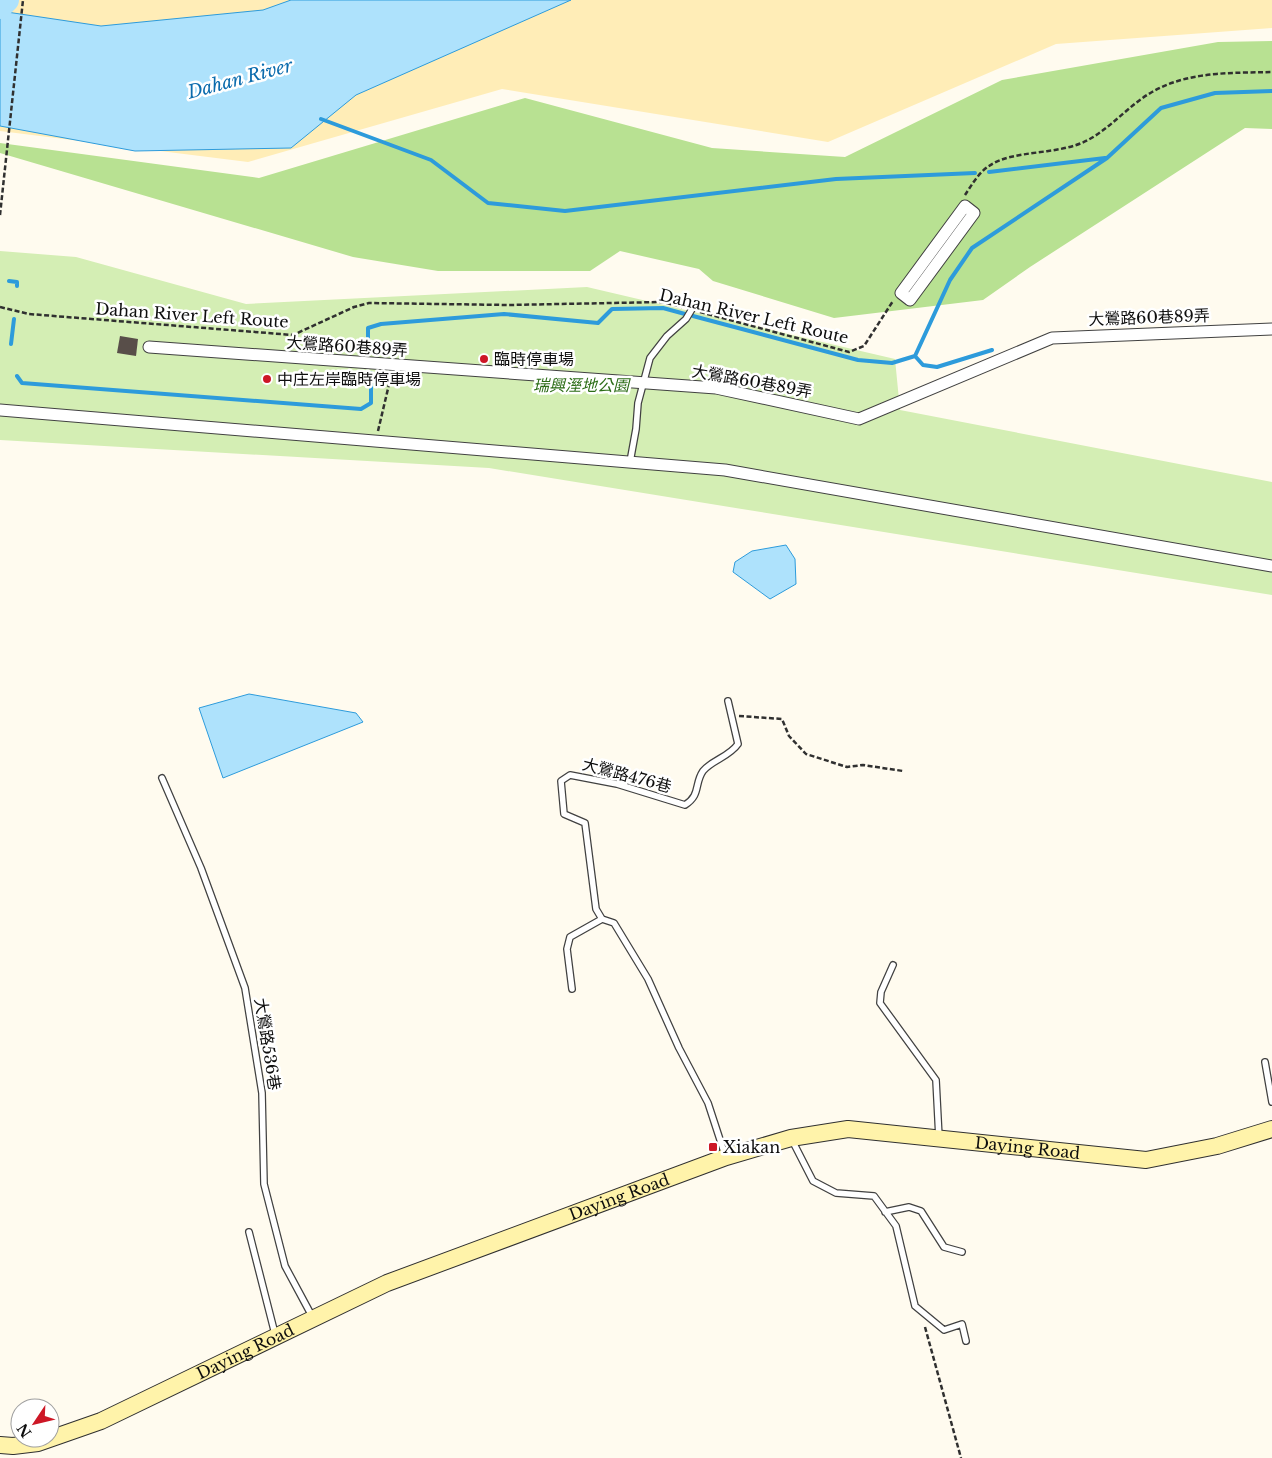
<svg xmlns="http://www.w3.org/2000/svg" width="1272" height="1458" font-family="'Libre Baskerville','Noto Sans TC',serif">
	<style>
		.green { fill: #d4eeb4 }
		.forest { fill: #b8e192 }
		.sand { fill: #ffedb7 }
		.water { fill: #aee2fc; stroke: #2d9bdb }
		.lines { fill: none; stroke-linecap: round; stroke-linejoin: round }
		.stream { stroke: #2d9bdb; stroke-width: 4 }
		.river { stroke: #aee2fc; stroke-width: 24 }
		.building { fill: #584e49 }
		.lane-casing { stroke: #414141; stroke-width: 8 }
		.street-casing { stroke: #414141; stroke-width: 13 }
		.secondary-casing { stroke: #303030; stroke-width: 18 }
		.path { stroke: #303030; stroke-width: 2.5; stroke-dasharray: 5 2.5; stroke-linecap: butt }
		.lane { stroke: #fff; stroke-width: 5.5 }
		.street { stroke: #fff; stroke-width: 11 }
		.secondary { stroke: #fff3aa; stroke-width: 16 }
		.poi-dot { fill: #cd1726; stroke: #fff; stroke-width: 2 }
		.labels { text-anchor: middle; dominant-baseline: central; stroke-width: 5; stroke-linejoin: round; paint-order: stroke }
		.street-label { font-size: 16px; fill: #0e0e0e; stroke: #fff }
		.poi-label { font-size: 16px; fill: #0e0e0e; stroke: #fff; text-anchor: start }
		.park-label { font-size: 16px; font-style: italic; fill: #2c6d17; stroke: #fff }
		.water-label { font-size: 18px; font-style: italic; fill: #0a6bad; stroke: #fff }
	</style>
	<rect width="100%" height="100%" fill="#fffbef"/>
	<!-- green -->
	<path class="green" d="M0 251 76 257 246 304 587 287 895 359 900 410 1272 482V595L489 468 0 440Z"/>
	<!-- forest -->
	<path class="forest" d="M1272 41V129L1245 128 1030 267 983 300 834 318 713 281 699 269 620 251 590 271H438L353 257 0 153V143L259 178 525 98 712 148 845 157 1002 80 1218 42Z"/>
	<!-- sand -->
	<path class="sand" d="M0 0H1272V28L1056 44 828 142 502 89 248 162 0 131Z"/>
	<!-- water -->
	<path class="water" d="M291 0H571L356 95 291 148 135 151 0 126V11L101 26 263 10Z
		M786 545 795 559 796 584 770 599 733 572 735 562 752 551Z
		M249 694 356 713 363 722 223 778 199 708Z"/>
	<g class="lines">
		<!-- stream -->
		<path class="stream" d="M321 119 431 160 488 203 565 211 836 179 975 173
			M989 172 1105 158
			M9 281 17 282V286
			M693 316 858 360 892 363 915 356 950 280 972 248 1107 158 1161 108 1215 93 1272 91
			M11 344 14 319
			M368 351V328L381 324 504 314 598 323 612 309 663 308 685 314
			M915 356 923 365 937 367 992 350
			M17 376 22 383 361 409 371 403V373"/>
		<!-- river -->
		<path class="river" d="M0 7 7 0"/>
	</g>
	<!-- building -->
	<path class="building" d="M120 336 138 339 136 356 117 353Z"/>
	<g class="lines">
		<defs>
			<path id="lane" d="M630 462 636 429 638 403 650 358 667 336 686 319 692 309
				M162 778 201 868 245 988 262 1093 264 1184 285 1266 313 1318
				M893 965 881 992 880 1003 936 1080 939 1138
				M572 989 567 949 570 937 602 919
				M1265 1062 1272 1102
				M792 1140 813 1181 836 1193 874 1196 896 1226 915 1306 944 1330 962 1324 966 1341
				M725 1155 708 1103 679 1048 648 979 614 923 602 919 596 909 585 823 564 814 561 781 570 775 617 784 685 805C701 795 694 784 703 771 712 760 729 757 738 744L728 701
				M885 1212 909 1207 921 1211 944 1247 962 1252
				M249 1232 275 1334"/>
			<path id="street" d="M965 206 974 213 910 300 901 293Z
				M149 347 716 388 859 419 1052 338 1272 329
				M0 410 725 470 1272 566"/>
			<g id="secondary">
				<path id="s1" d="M0 1445 13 1446 38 1443 101 1421 387 1283 726 1157 791 1138 848 1129 1146 1160 1217 1146 1272 1129"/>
			</g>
		</defs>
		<!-- lane casing -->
		<use href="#lane" class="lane-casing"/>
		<!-- street casing -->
		<use href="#street" class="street-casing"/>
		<!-- secondary casing -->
		<use href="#secondary" class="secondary-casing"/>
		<!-- path -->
		<path class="path" d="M965 195C971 186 979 172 989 166 1013 149 1058 156 1088 140 1112 127 1129 105 1152 92 1188 71 1233 73 1272 72
			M0 215 23 0
			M0 307 29 314 293 335 354 307 369 303 508 305 663 302 682 307
			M700 312 849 352 864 346 893 301
			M378 431 391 376
			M739 716 782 719 789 736 806 754 847 767 863 765 903 771
			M925 1327 961 1458"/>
		<!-- lane -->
		<use href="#lane" class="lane"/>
		<!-- street -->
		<use href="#street" class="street"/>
		<!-- secondary -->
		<use href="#secondary" class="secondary"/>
	</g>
	<!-- markers -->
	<g class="poi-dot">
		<circle cx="484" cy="359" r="5"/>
		<circle cx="267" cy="379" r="5"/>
		<rect x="708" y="1142" width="10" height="10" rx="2.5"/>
	</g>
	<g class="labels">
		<!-- street labels -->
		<g class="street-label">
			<text transform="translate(192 315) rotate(4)">Dahan River Left Route</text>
			<text transform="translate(754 316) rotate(13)">Dahan River Left Route</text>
			<text transform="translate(1149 317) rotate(-2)">大鶯路60巷89弄</text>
			<text transform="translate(347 346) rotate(4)">大鶯路60巷89弄</text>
			<text transform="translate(752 381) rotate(10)">大鶯路60巷89弄</text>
			<text transform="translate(627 775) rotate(15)">大鶯路476巷</text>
			<text transform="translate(268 1044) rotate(81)">大鶯路536巷</text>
			<text stroke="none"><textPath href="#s1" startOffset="1090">Daying Road</textPath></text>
			<text stroke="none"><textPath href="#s1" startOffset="670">Daying Road</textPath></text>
			<text stroke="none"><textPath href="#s1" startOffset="265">Daying Road</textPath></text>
		</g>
		<!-- poi labels -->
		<g class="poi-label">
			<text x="494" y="359">臨時停車場</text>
			<text x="277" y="379">中庄左岸臨時停車場</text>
			<text x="723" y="1147">Xiakan</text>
		</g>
		<!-- park labels -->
		<g class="park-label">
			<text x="581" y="385">瑞興溼地公園</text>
		</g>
		<!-- water labels -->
		<g class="water-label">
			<text transform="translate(240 79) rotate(-15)">Dahan River</text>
		</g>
	</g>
	<!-- north arrow -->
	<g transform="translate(35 1423) rotate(235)"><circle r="24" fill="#ffffff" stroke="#9f9f9f"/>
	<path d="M0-4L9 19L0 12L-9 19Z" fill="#cd1726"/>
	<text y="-8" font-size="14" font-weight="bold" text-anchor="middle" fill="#0e0e0e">N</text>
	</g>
</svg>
